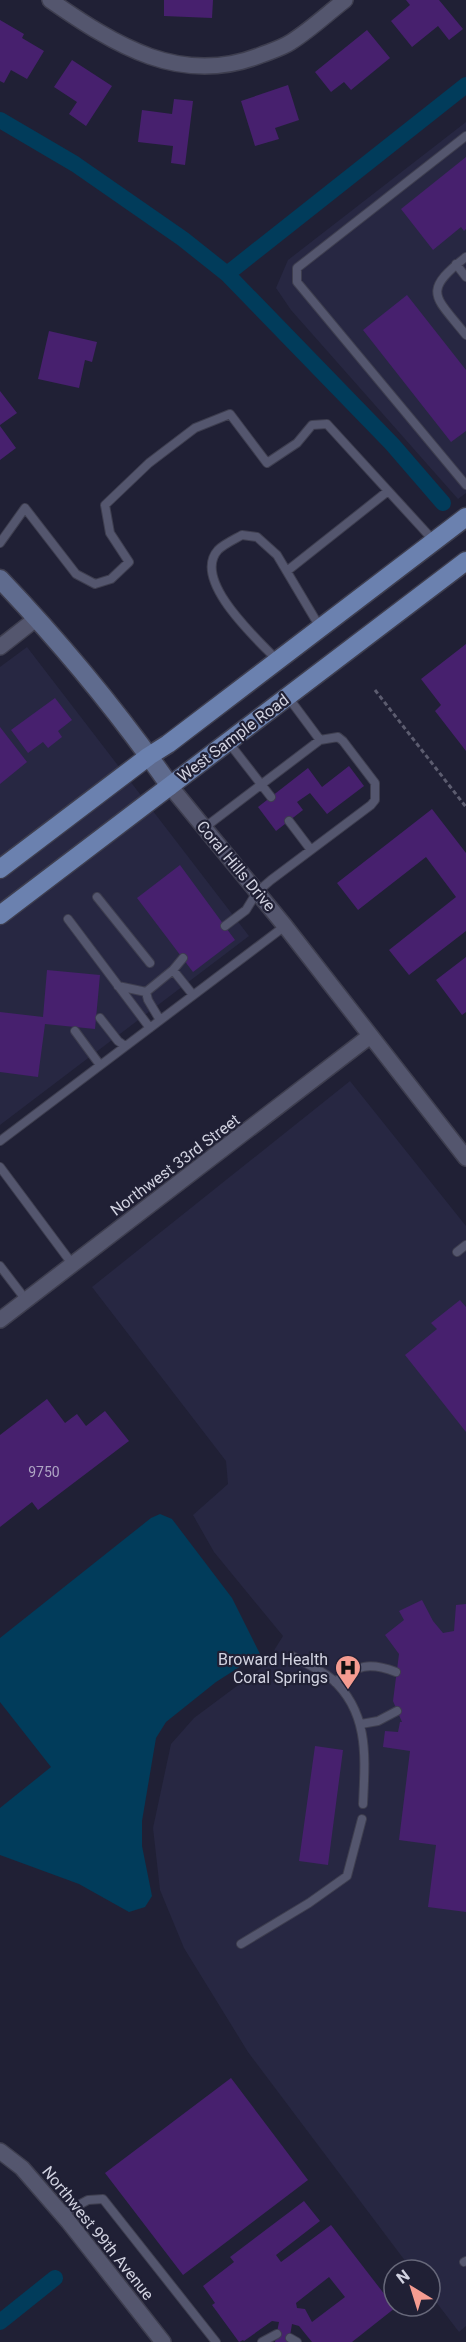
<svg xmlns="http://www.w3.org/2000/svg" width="466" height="2342" font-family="Roboto,sans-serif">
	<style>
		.built { fill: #272742 }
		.water { fill: #013c5b }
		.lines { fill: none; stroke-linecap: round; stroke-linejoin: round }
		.canal { stroke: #013c5b; stroke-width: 16 }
		.building { fill: #47206e; fill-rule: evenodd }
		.lane-casing { stroke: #3e3e4f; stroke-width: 10 }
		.street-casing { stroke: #3e3e4f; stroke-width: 18 }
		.secondary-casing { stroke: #3e3e4f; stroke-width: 21 }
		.primary-casing { stroke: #3e3e4f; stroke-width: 21 }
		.path { stroke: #5c5c6f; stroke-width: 3; stroke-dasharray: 4.5 3; stroke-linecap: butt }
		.lane { stroke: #54566e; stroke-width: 8 }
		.street { stroke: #54566e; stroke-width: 15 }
		.secondary { stroke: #5f6b8e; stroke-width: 18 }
		.primary { stroke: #6b81af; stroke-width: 18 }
		.labels { text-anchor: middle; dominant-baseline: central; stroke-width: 4.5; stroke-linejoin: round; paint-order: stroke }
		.number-label { font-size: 14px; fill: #afa6c4 }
		.street-label { font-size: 16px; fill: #d2d3e1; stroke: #202035 }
		.poi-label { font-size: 16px; fill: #d2d3e1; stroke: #202035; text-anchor: end }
	</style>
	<rect width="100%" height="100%" fill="#202035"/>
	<!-- built -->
	<path class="built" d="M466 122V493L458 499 291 310 276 288 288 260Z
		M27 647 249 936 0 1125V667Z
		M350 1081 466 1226V2326L459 2332 430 2294V2270H412L248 2052 184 1948 160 1890 153 1828 171 1744 194 1718 265 1665 283 1636 214 1552 193 1515 228 1484 226 1461 92 1287Z"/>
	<!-- water -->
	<path class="water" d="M160 1514 172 1519 232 1598 260 1654 216 1682 166 1722 156 1738 142 1821V1846L152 1896 145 1907 129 1912 79 1884 0 1855V1808L51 1767 0 1702V1638L151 1518Z"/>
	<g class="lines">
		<!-- canal -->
		<path class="canal" d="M0 120 75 164 183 239 227 274 392 444 443 503
			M227 274 466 85
			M0 2322 55 2278"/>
	</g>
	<!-- building -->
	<path class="building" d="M164 0H213L212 18 164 16Z
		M406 0H439L463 29 449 40 438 26 412 47 391 21 410 5Z
		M0 20 24 34 22 38 44 51 27 79 11 70 4 83 0 81Z
		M367 30 390 58 351 90 344 82 331 92 315 72Z
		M72 60 112 86 86 126 69 114 77 102 54 87Z
		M288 85 299 120 275 128 279 139 255 146 241 101Z
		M174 99 193 101 185 165 171 163 173 146 138 142 142 110 172 114Z
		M466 157V229L464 231 461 227 433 250 401 209Z
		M407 295 466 370V431L451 442 363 330Z
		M49 331 97 342 92 362 85 360 79 388 38 379Z
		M0 391 17 413 0 425Z
		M0 426 16 448 0 460Z
		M466 644V751L435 711 441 705 421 679Z
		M55 698 72 720 58 731 62 737 48 748 43 742 28 753 11 730Z
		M0 727 27 762 0 784Z
		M349 766 364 786 327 814 310 793 297 802 303 810 276 831 258 807 308 768 322 787Z
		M432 809 466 853V931L409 975 389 950 456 897 426 857 358 910 337 883Z
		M180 865 235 940 193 972 137 898Z
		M466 957V1012L462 1015 436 980Z
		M47 970 100 975 95 1029 45 1024 38 1077 0 1072V1012L43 1017Z
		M460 1300 466 1307V1432L405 1355 437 1329 431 1323Z
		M47 1399 65 1423 77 1414 86 1426 105 1411 129 1441 38 1510 32 1502 0 1527V1435Z
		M422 1600 433 1621 443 1633 454 1631 456 1605 466 1604V1912L428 1907 436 1845 399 1840 410 1751 383 1747 385 1731 398 1732 400 1722H402L393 1701 399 1654 385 1635 404 1620 399 1611Z
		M315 1746 343 1750 328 1865 299 1861Z
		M231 2078 308 2180 183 2275 105 2173Z
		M304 2201 320 2221 276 2255 281 2262 331 2225 395 2308 352 2342H312L299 2326 292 2324 289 2342H275L279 2322 272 2321 244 2341 243 2340 239 2342 212 2305 215 2303 203 2286 234 2262 230 2257ZM329 2277 345 2297 312 2322 305 2309 297 2308 296 2303Z"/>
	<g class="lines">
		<defs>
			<path id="lane" d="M466 136 297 268V282L466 485
				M466 257C421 292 435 296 466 335
				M456 264 466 277
				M0 543 25 508 76 574 95 584 111 579 129 562 110 533 105 505 149 463 195 428 230 414 267 463 297 443 312 425 327 424 434 541
				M287 571 388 491
				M277 660C258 640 191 580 218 550 224 544 235 539 242 535L257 537 277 555 321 629
				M288 697 320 740
				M229 743 271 797
				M289 821 311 850
				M204 828 320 740 338 737 343 741 375 783V800L371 805 271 880 257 892 246 910 225 926
				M97 897 150 963
				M68 919 150 1028
				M173 970 193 995
				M118 986 146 992 173 970 183 958
				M146 992 148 1000 160 1020
				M100 1018 118 1041 125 1046
				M75 1031 100 1065
				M0 1141 285 926
				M0 1167 73 1265
				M457 1252 466 1245
				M0 1266 26 1300
				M292 1656C305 1663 321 1670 332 1679 370 1713 365 1759 363 1804
				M335 1682C358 1665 369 1662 396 1672
				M361 1724 378 1721 397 1711
				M241 1944 309 1903 347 1876 362 1819
				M62 2214 88 2200 103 2199 216 2342
				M464 2262 466 2261
				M290 2338 297 2342
				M262 2342 277 2334"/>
			<path id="street" d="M50 0C115 45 181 87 261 55 271 51 282 48 291 42 310 30 327 14 345 0
				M0 647 37 618
				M170 786 285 926 466 1158
				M0 1320 370 1036
				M0 2151 22 2168 68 2221 163 2342"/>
			<path id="secondary" d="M0 579C62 644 119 713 170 786"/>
			<path id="primary" d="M0 869 149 756 168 744 466 517
				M0 915 466 561"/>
		</defs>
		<!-- lane casing -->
		<use href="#lane" class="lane-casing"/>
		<!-- street casing -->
		<use href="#street" class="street-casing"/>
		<!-- secondary casing -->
		<use href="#secondary" class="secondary-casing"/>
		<!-- primary casing -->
		<use href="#primary" class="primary-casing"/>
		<!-- path -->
		<path class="path" d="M375 690 466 807"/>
		<!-- lane -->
		<use href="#lane" class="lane"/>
		<!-- street -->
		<use href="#street" class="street"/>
		<!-- secondary -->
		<use href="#secondary" class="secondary"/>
		<!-- primary -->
		<use href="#primary" class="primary"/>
	</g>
	<!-- icons -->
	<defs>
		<symbol id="hospital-pin" viewBox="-11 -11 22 30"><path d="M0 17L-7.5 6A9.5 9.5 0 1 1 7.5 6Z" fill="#f59c91" stroke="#202035"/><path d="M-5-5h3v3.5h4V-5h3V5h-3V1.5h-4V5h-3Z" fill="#111"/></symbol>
	</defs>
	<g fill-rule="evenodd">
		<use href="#hospital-pin" x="333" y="1653" width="30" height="40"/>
	</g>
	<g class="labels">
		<!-- number labels -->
		<g class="number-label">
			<text x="44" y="1472">9750</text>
		</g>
		<!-- street labels -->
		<g class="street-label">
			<text transform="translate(233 738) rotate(-37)">West Sample Road</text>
			<text transform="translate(236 866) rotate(50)">Coral Hills Drive</text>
			<text transform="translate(175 1165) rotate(-37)">Northwest 33rd Street</text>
			<text transform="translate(98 2233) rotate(51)">Northwest 99th Avenue</text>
		</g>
		<!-- poi labels -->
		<g class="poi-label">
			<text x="328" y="1659">Broward Health<tspan x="328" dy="18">Coral Springs</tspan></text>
		</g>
	</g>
	<!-- north arrow -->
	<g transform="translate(412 2288) rotate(322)"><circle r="28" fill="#202035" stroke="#67687a" stroke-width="1.5"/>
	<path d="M0-4.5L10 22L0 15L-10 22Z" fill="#f59c91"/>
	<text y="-9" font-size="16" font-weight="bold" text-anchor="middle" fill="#d2d3e1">N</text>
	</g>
</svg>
